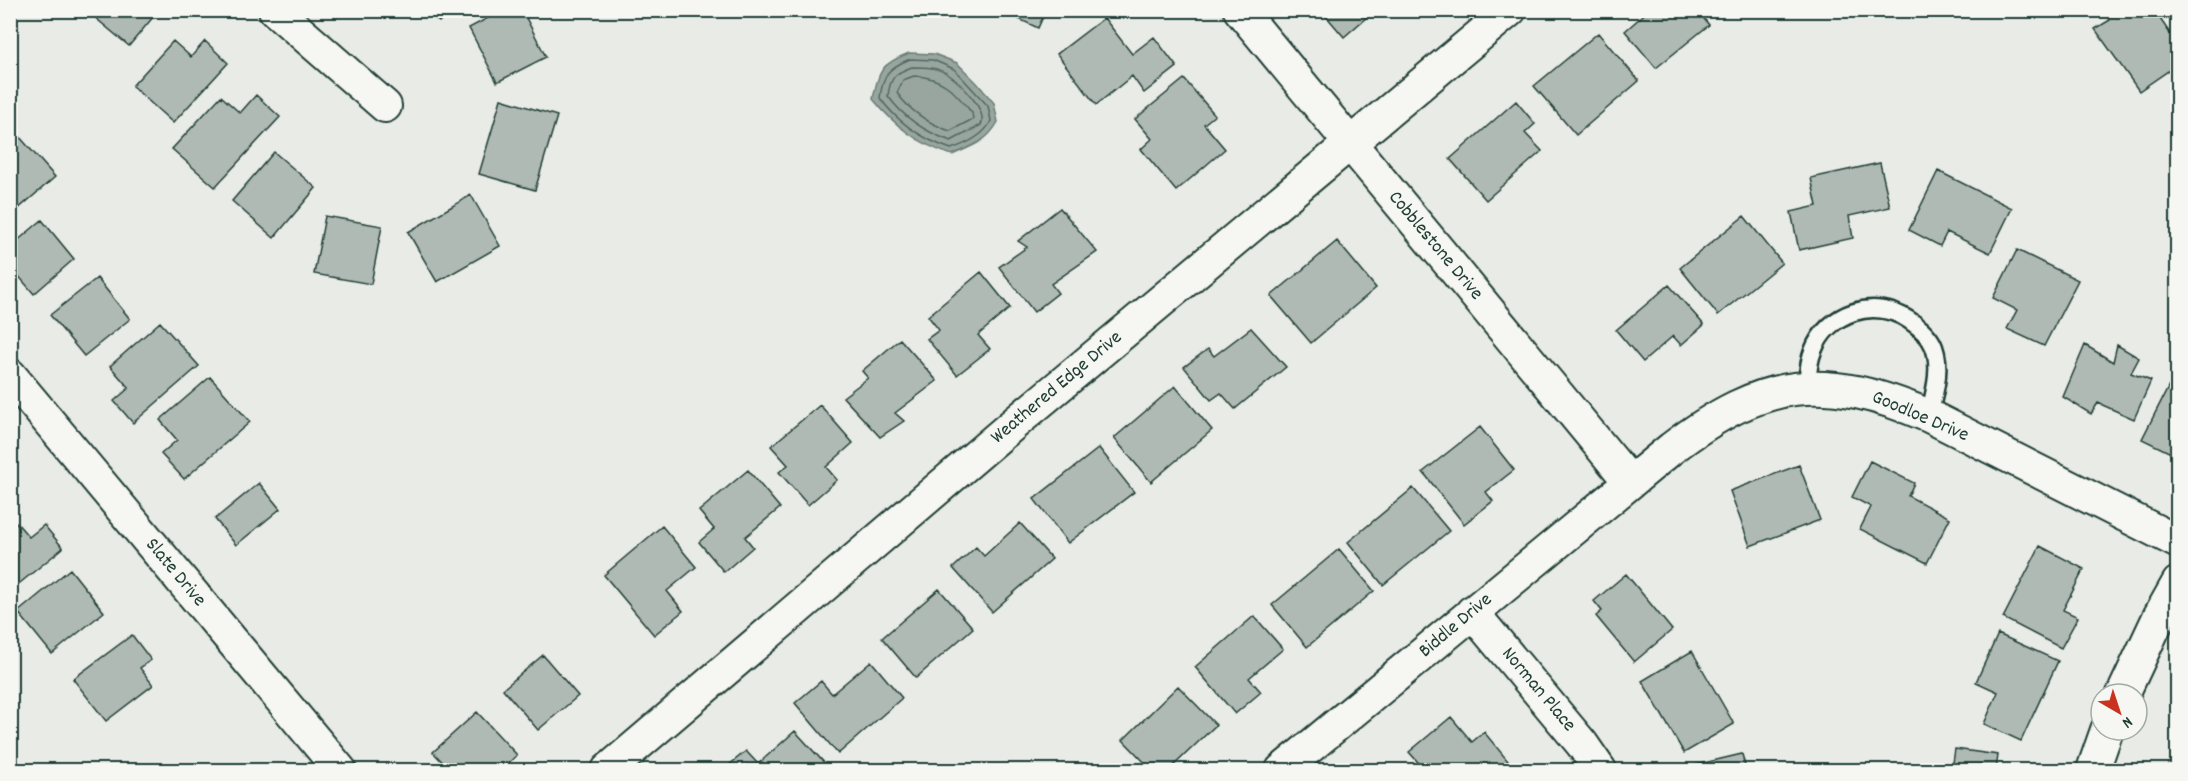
<svg xmlns="http://www.w3.org/2000/svg" width="2188" height="781" font-family="Dekko,sans-serif">
	<style>
		.water { fill: #99a6a0; stroke: #687c75; stroke-width: 1.5 }
		.lines { fill: none; stroke-linecap: round; stroke-linejoin: round }
		.shore { stroke: #50675f; stroke-width: 1.5 }
		.building { fill: #b0bab5; stroke: #1f3d34; stroke-width: 1.5 }
		.lane-casing { stroke: #1f3d34; stroke-width: 21 }
		.street-casing { stroke: #1f3d34; stroke-width: 36 }
		.lane { stroke: #f6f6f2; stroke-width: 16 }
		.street { stroke: #f6f6f2; stroke-width: 32 }
		.labels { text-anchor: middle; dominant-baseline: central; stroke-width: 4.5; stroke-linejoin: round; paint-order: stroke }
		.street-label { font-size: 20px; fill: #1f3d34; stroke: #f6f6f2 }
	</style>
	<rect width="100%" height="100%" fill="#e9ebe7"/>
	<filter id="ink" filterUnits="userSpaceOnUse"><feTurbulence type="fractalNoise" baseFrequency=".0167" numOctaves="2"/><feDisplacementMap in="SourceGraphic" scale="12" xChannelSelector="R" yChannelSelector="G"/><feConvolveMatrix kernelMatrix="1 2 1 2 8 2 1 2 1" color-interpolation-filters="sRGB"/></filter>
	<g filter="url(#ink)">
		<!-- water -->
		<path class="water" d="M909 53 934 54 957 63 977 83 994 103 998 122C987 142 972 146 952 155 918 144 895 126 873 99 879 70 881 64 909 53Z"/>
		<g class="lines">
			<!-- shore -->
			<path class="shore" d="M910 59 933 60 954 69 988 106 991 121C984 136 966 144 951 149 922 139 898 123 880 98 883 74 888 68 910 59Z
				M912 67C925 67 938 67 949 75 961 83 988 111 981 125L951 141C925 132 903 117 888 96 890 77 895 73 912 67Z
				M914 76C944 77 954 91 972 113L973 119 950 131C930 124 910 111 897 93L903 80Z"/>
		</g>
		<!-- building -->
		<path class="building" d="M86 10H159L129 46Z
			M425 10H449L439 22Z
			M503 10H522L546 57 497 82 469 28Z
			M1000 10H1046L1038 28Z
			M1321 10H1375L1344 37Z
			M1649 10H1697L1709 25 1656 68 1625 31Z
			M2103 10H2154L2178 45V64L2139 91 2095 29 2110 20Z
			M1104 18 1132 54 1154 37 1177 67 1144 93 1132 76 1096 105 1057 54Z
			M1598 33 1639 81 1576 135 1534 86Z
			M173 41 191 57 205 41 228 63 173 123 132 86Z
			M1184 79 1215 115 1204 124 1225 149 1176 191 1141 149 1152 139 1135 119Z
			M256 95 280 117 215 187 172 149 221 96 240 113Z
			M501 99 557 116 535 190 479 174Z
			M1516 101 1535 124 1525 133 1542 151 1486 200 1450 159Z
			M18 135 55 177 10 216V141Z
			M274 152 316 188 274 238 232 201Z
			M1880 163 1890 207 1849 216 1853 238 1799 250 1791 212 1817 206 1811 178Z
			M1938 171 2012 208 1990 253 1947 232 1940 246 1909 230Z
			M471 195 500 246 437 282 408 232Z
			M1060 208 1097 252 1051 284 1058 293 1034 312 999 267 1027 247 1018 241Z
			M325 216 382 226 371 284 314 274Z
			M1744 216 1782 263 1718 315 1680 268Z
			M42 220 74 259 34 294 10 266V247Z
			M1337 241 1376 288 1311 343 1271 296Z
			M2017 250 2078 280 2044 346 2007 329 2017 310 1993 298Z
			M981 272 1010 308 978 335 990 349 957 375 927 339 939 330 928 316Z
			M97 278 130 319 84 356 50 315Z
			M1669 285 1704 325 1681 345 1673 336 1643 362 1616 330Z
			M160 322 199 366 133 423 114 401 129 388 110 366Z
			M1251 328 1286 367 1235 409 1221 393 1211 400 1184 367 1208 349 1214 356Z
			M900 339 937 381 895 413 904 421 880 437 843 397 868 378 862 371Z
			M2085 345 2113 362 2117 345 2139 358 2131 373 2151 381 2134 419 2098 403 2091 414 2063 397Z
			M210 377 250 422 184 479 161 454 177 440 160 420Z
			M2172 380 2178 382V451L2175 455 2142 439Z
			M1175 386 1212 430 1151 482 1114 438Z
			M820 405 853 443 826 467 837 480 808 505 779 472 788 465 771 446Z
			M1480 427 1514 470 1486 492 1493 501 1464 524 1423 472Z
			M1099 448 1134 492 1068 543 1034 499Z
			M1870 461 1914 483 1908 496 1950 518 1927 563 1860 529 1871 507 1852 497Z
			M1799 465 1820 520 1750 546 1730 491Z
			M748 470 780 508 745 537 753 547 724 572 699 542 714 529 699 511Z
			M259 483 280 509 236 545 215 519Z
			M1413 488 1449 531 1383 585 1348 542Z
			M16 522 29 537 44 525 63 548 10 591V526Z
			M1020 523 1052 559 992 612 953 568 976 547 984 556Z
			M662 526 696 567 667 591 683 611 654 635 604 575Z
			M2040 546 2084 569 2063 610 2078 617 2061 648 2003 618Z
			M1339 549 1374 591 1307 647 1272 605Z
			M70 569 104 612 52 654 18 612Z
			M1626 574 1672 630 1634 662 1596 616 1602 611 1594 601Z
			M939 589 973 628 916 678 882 638Z
			M1254 616 1283 649 1249 678 1261 692 1235 714 1195 667Z
			M1998 634 2058 661 2021 741 1984 724 1998 692 1976 682Z
			M132 635 151 660 140 668 153 685 106 721 73 679Z
			M1692 651 1734 724 1684 753 1642 681Z
			M543 655 578 696 538 730 503 689Z
			M871 661 902 698 838 754 795 703 821 681 832 694Z
			M1178 686 1216 725 1169 770H1152L1123 740Z
			M477 712 517 755 501 770H450L433 752Z
			M1451 717 1472 742 1484 732 1508 761 1496 770H1425L1409 752Z
			M795 731 828 767 824 770H723L746 751 758 764Z
			M1955 749 1998 755 1996 770H1952Z
			M1742 754 1746 770H1692L1691 766Z"/>
		<g class="lines">
			<defs>
				<path id="lane" d="M1807 387C1808 375 1808 363 1813 351 1828 312 1874 297 1909 320 1918 326 1930 336 1934 347 1942 369 1934 394 1929 416"/>
				<path id="street" d="M275 10 385 106
					M1240 10 1630 482
					M10 375 340 770
					M1472 612 1582 744 1600 770
					M2123 694 2160 615 2178 583
					M608 770 1016 422 1510 10
					M1282 770 1672 448C1764 378 1823 371 1929 416L2178 542
					M2093 770 2107 730"/>
			</defs>
			<!-- lane casing -->
			<use href="#lane" class="lane-casing"/>
			<!-- street casing -->
			<use href="#street" class="street-casing"/>
			<!-- lane -->
			<use href="#lane" class="lane"/>
			<!-- street -->
			<use href="#street" class="street"/>
		</g>
	</g>
	<g class="labels">
		<!-- street labels -->
		<g class="street-label">
			<text transform="translate(1435 246) rotate(50)">Cobblestone Drive</text>
			<text transform="translate(1057 388) rotate(-40)">Weathered Edge Drive</text>
			<text transform="translate(1920 417) rotate(23)">Goodloe Drive</text>
			<text transform="translate(175 573) rotate(50)">Slate Drive</text>
			<text transform="translate(1456 626) rotate(-40)">Biddle Drive</text>
			<text transform="translate(1538 690) rotate(50)">Norman Place</text>
		</g>
	</g>
	<!-- margin -->
	<rect width="2188" height="781" fill="none" stroke="#f6f6f2" stroke-width="36"/>
	<rect x="18" y="18" width="2152" height="745" fill="none" stroke="#1f3d34" stroke-width="2" filter="url(#ink)"/>
	<!-- north arrow -->
	<g transform="translate(2119 712) rotate(141)"><circle r="28" fill="#f6f6f2" stroke="#a0aca6" stroke-width="1.5"/>
	<path d="M0-4.5L10 22L0 15L-10 22Z" fill="#c8321e"/>
	<text y="-9" font-size="16" font-weight="bold" text-anchor="middle" fill="#1f3d34">N</text>
	</g>
</svg>
